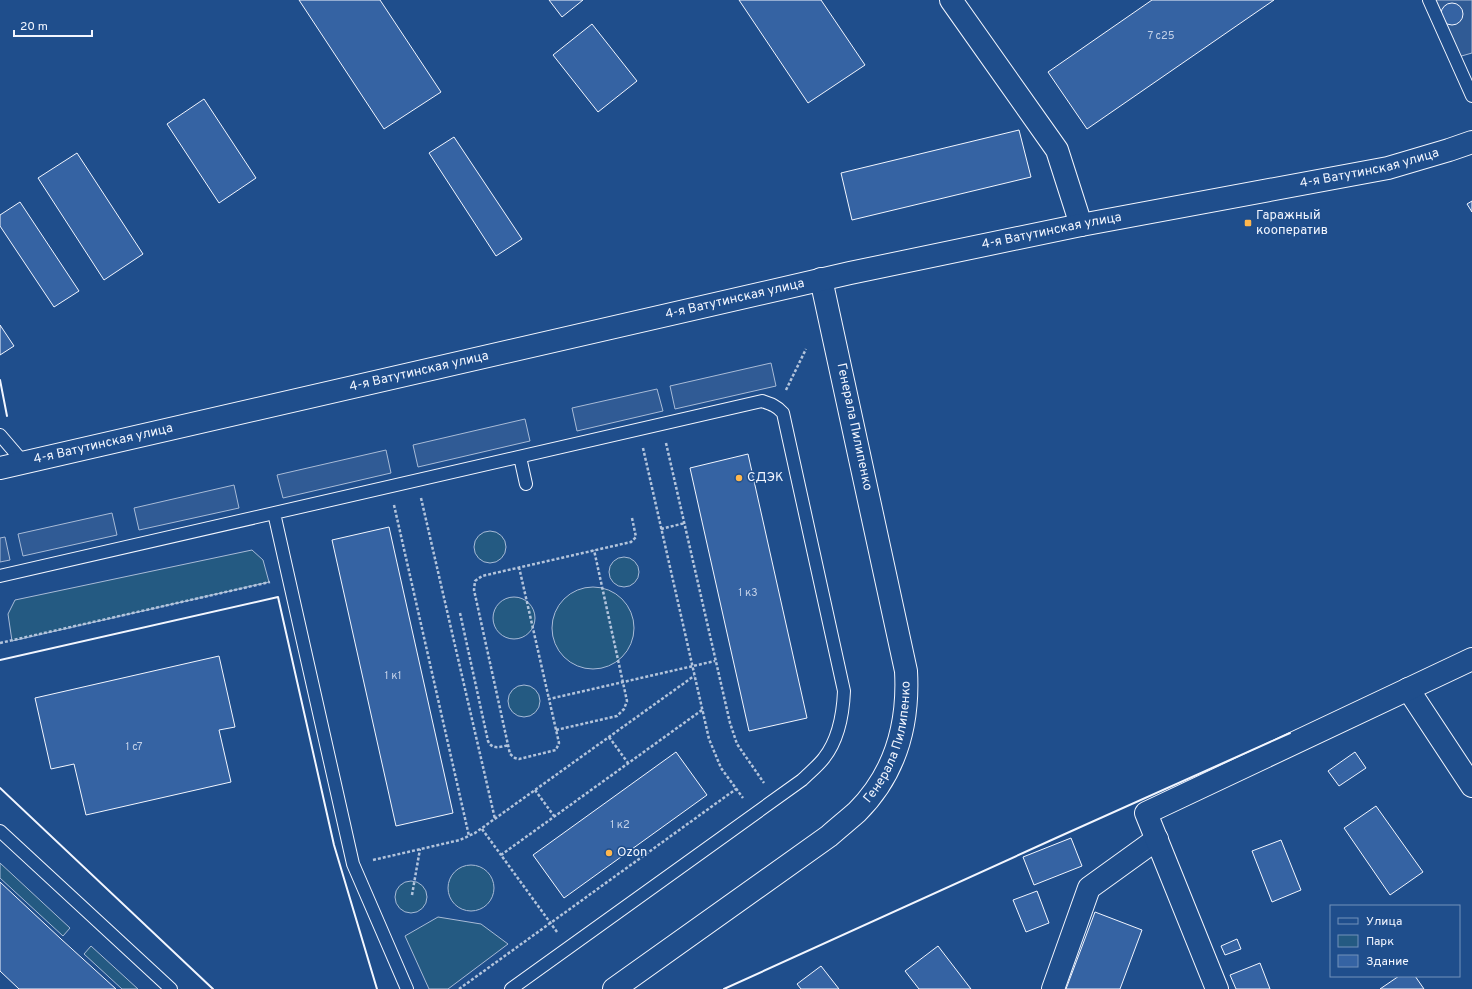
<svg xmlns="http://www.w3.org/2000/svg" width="1472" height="989" font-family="Overpass,sans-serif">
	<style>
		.green { fill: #245a82; stroke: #a8bbd7 }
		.parking { fill: #305b95; stroke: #a8bbd7 }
		.building { fill: #3563a3; stroke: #f2f6ff }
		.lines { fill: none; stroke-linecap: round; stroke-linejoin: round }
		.lane-casing { stroke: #f2f6ff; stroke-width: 14 }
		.street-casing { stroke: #f2f6ff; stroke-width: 24 }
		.secondary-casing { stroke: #f2f6ff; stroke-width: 24 }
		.path { stroke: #b3c4dc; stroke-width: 2.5; stroke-dasharray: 3 2; stroke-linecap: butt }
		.lane { stroke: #1f4e8c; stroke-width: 12 }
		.street { stroke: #1f4e8c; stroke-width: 22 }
		.secondary { stroke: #1f4e8c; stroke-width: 22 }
		.wall { stroke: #f2f6ff; stroke-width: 2 }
		.poi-dot { fill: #ffb74d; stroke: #1f4e8c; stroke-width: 1.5 }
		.labels { text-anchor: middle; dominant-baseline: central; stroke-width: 3; stroke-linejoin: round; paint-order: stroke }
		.number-label { font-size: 11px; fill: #c3d1e8 }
		.street-label { font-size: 13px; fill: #f2f6ff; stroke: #1f4e8c }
		.poi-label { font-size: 13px; fill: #f2f6ff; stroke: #1f4e8c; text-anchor: start }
	</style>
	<rect width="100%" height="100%" fill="#1f4e8c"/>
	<!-- green -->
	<path class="green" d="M474 547a16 16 0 1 1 32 0a16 16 0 1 1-32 0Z
		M252 550 263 560 269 582 12 641 8 614 15 600Z
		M609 572a15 15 0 1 1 30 0a15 15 0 1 1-30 0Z
		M552 628a41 41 0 1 1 82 0a41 41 0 1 1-82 0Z
		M493 618a21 21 0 1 1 42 0a21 21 0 1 1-42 0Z
		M508 701a16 16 0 1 1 32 0a16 16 0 1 1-32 0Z
		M0 863 70 928 63 936 0 878Z
		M448 888a23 23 0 1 1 46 0a23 23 0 1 1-46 0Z
		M395 897a16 16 0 1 1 32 0a16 16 0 1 1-32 0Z
		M438 917 481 924 508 944 448 989H429L405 936Z
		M91 946 138 989H122L84 954Z"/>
	<!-- parking -->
	<path class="parking" d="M1431 0H1472V53L1458 57Z
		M771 363 776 386 675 409 670 386Z
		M657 389 663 411 577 431 572 408Z
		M525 419 530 441 418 467 413 445Z
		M386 450 391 473 283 498 277 475Z
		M234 485 239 508 139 530 134 508Z
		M112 513 117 535 23 556 18 534Z
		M5 537 10 560 0 562V538Z"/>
	<!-- building -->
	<path class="building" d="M299 0H380L441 92 384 129Z
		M549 0H583L562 17Z
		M739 0H821L865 65 808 103Z
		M1152 0H1274L1087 129 1048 72Z
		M1441 14a11 11 0 1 1 22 0a11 11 0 1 1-22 0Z
		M592 24 637 81 598 112 553 55Z
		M204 99 256 178 219 203 167 124Z
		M1019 130 1031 177 852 220 841 173Z
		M454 137 522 239 496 256 429 153Z
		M77 153 143 254 104 280 38 178Z
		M1472 201V212L1467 204Z
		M20 202 79 291 54 307 0 226V215Z
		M0 325 14 346 0 355Z
		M748 454 807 718 749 731 690 468Z
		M389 527 453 813 396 826 332 540Z
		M219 656 235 727 219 730 231 782 86 815 74 764 51 769 35 698Z
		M676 752 707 795 564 898 533 855Z
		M1355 752 1366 768 1339 786 1328 771Z
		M1376 806 1423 872 1390 895 1344 828Z
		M1071 838 1082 866 1034 885 1023 857Z
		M1281 840 1301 890 1272 902 1252 851Z
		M0 882 61 939 116 989H19L0 971Z
		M1037 891 1049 923 1026 932 1013 900Z
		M1095 912 1142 930 1120 989H1066Z
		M1237 939 1241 949 1225 955 1221 946Z
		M938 946 971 989H919L905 971Z
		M1260 963 1270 989H1236L1230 975Z
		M821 966 839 989H801L797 984Z
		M1399 976H1415L1424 989H1380Z"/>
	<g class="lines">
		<defs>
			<path id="lane" d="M1429 0 1472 96
				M0 435 24 463
				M520 457 526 484
				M274 513 353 864 407 989
				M0 576 762 401C771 404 777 406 783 413L844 691C843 715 839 739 824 758 818 766 809 773 802 780L511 989
				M0 831 171 989"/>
			<g id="street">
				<path d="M951 0 1057 150 1081 225"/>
				<path d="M1408 689 1472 786"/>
				<path id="s1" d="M614 989 829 836C838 828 848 820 857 812 896 773 909 725 906 671L821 279"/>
				<path d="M1053 989 1089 888 1157 839"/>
				<path d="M1217 989 1146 813 1472 659"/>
			</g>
			<g id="secondary">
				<path id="s2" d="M0 468 850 273 1081 225 1388 168 1449 150 1472 142"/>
			</g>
		</defs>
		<!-- lane casing -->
		<use href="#lane" class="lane-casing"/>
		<!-- street casing -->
		<use href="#street" class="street-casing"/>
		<!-- secondary casing -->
		<use href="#secondary" class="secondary-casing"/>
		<!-- path -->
		<path class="path" d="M786 390 806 349
			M666 443 730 723 737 744 764 783
			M643 448 709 739 721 768 743 798
			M421 498 495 819
			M394 505 469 836
			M632 518 636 537 631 542 482 576 475 581 474 590 510 754 515 758 519 759 556 750 559 743 549 699 715 661
			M661 529 685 523
			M519 567 549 699
			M460 613 488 741C492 750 500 747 509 745
			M0 643 270 582
			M556 730 617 716 624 709 627 701 594 550
			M609 737 628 763
			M535 790 554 816
			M482 829 501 855
			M373 860 460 840 475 833 694 676
			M412 895 420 849
			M557 932 501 855 702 710
			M459 989 736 789"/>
		<!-- lane -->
		<use href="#lane" class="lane"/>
		<!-- street -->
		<use href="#street" class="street"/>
		<!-- secondary -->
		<use href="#secondary" class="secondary"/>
		<!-- wall -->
		<path class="wall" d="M0 380 7 416
			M0 660 278 597 334 845 377 989
			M0 788 213 989
			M724 989 1056 838 1290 733"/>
	</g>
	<!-- markers -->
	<g class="poi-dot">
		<rect x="1244" y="219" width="8" height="8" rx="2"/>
		<circle cx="739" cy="478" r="4"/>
		<circle cx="609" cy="853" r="4"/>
	</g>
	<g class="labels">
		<!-- number labels -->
		<g class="number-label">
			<text x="1161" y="36">7 с25</text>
			<text x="748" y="593">1 к3</text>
			<text x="393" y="676">1 к1</text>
			<text x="134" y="747">1 с7</text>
			<text x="620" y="825">1 к2</text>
		</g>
		<!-- street labels -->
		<g class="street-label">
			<text stroke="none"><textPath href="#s2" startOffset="1402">4-я Ватутинская улица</textPath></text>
			<text stroke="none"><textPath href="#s2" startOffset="1078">4-я Ватутинская улица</textPath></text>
			<text stroke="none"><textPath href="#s2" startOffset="754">4-я Ватутинская улица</textPath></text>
			<text stroke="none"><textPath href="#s2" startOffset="430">4-я Ватутинская улица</textPath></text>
			<text transform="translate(854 427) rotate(78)">Генерала Пилипенко</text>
			<text stroke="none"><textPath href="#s2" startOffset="106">4-я Ватутинская улица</textPath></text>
			<text stroke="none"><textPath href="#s1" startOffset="380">Генерала Пилипенко</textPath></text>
		</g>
		<!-- poi labels -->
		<g class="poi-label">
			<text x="1256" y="216">Гаражный<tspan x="1256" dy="15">кооператив</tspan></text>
			<text x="747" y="478">СДЭК</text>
			<text x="617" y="853">Ozon</text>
		</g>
	</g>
	<!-- legend -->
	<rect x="1330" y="905" width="130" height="72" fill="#1f4e8c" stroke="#7391ba"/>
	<rect x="1338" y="918" width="20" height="6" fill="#1f4e8c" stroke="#7391ba"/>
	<text x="1366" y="925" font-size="12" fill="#f2f6ff">Улица</text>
	<rect x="1338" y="935" width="20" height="12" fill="#245a82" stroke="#7391ba"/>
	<text x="1366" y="945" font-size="12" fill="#f2f6ff">Парк</text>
	<rect x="1338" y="955" width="20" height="12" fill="#3563a3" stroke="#7391ba"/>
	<text x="1366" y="965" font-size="12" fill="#f2f6ff">Здание</text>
	<!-- scale -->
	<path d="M14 30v6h78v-6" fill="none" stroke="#f2f6ff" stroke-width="2"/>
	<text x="20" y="30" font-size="12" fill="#f2f6ff" stroke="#1f4e8c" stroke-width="3" paint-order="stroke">20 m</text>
</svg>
